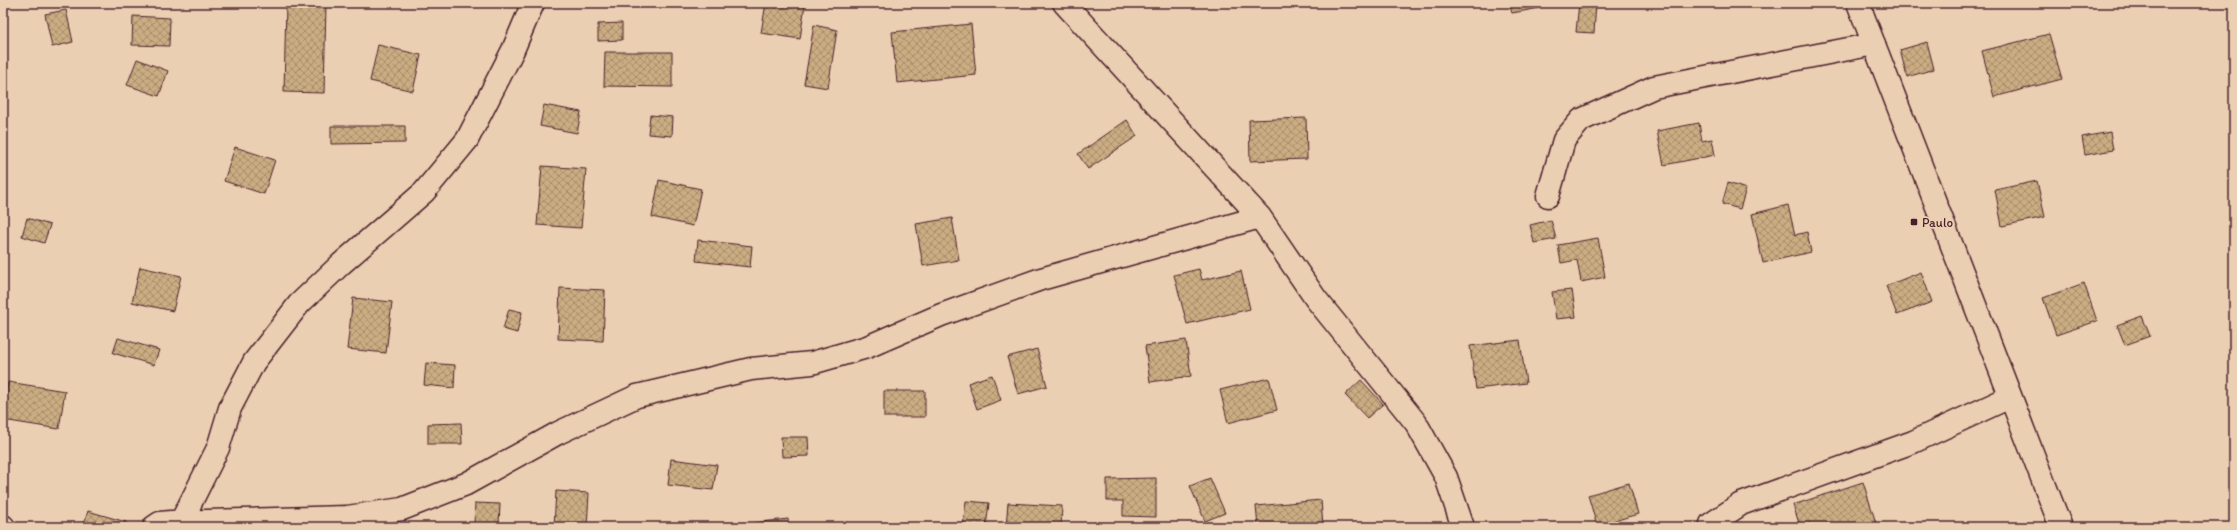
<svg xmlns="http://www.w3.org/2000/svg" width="2237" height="530" font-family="Itim,sans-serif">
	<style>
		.building { fill: url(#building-cross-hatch); stroke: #4a1f2b }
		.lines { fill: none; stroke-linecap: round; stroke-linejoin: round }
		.street-casing { stroke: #4a1f2b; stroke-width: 25 }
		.secondary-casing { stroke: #4a1f2b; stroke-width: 25 }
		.street { stroke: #ebcfb2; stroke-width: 22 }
		.secondary { stroke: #ebcfb2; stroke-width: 22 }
		.poi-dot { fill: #4a1f2b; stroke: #ebcfb2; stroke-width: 1.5 }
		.labels { text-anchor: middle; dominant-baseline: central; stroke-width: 3.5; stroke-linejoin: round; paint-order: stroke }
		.poi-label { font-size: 13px; fill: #4a1f2b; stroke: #ebcfb2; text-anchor: start }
	</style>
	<defs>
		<pattern id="building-cross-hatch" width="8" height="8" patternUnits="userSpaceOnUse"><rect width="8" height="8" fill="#cbad83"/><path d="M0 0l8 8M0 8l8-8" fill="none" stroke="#a78c6b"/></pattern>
	</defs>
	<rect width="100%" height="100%" fill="#ebcfb2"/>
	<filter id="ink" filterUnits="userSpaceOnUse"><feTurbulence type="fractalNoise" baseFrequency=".025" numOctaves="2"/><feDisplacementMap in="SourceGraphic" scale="8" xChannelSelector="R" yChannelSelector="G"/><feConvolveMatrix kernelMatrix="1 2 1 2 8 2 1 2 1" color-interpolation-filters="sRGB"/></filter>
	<g filter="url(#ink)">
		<!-- building -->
		<path class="building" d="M286 3H326L324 93 284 92Z
			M766 3 805 4 800 39 761 33Z
			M1509 3H1539L1540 8 1512 13Z
			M1579 3H1596L1594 33 1576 32Z
			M66 10 73 42 52 47 45 14Z
			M133 16 170 18 169 46 132 45Z
			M622 23V40L598 41V24Z
			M971 24 976 75 897 83 892 32Z
			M814 25 837 30 828 88 804 84Z
			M2049 34 2062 79 1994 97 1982 51Z
			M1927 42 1934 69 1907 77 1900 50Z
			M378 45 421 55 413 91 370 81Z
			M605 52H672V87L604 86Z
			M137 59 168 71 159 96 127 85Z
			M3 72 8 73 6 97H3Z
			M544 105 581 112 577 133 540 126Z
			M650 115 673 117 672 136 648 134Z
			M1306 118 1307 159 1250 161 1249 120Z
			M1127 120 1137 136 1088 169 1078 154Z
			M1699 123 1702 141 1712 139 1715 155 1664 165 1657 131Z
			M331 126H405V143L331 144Z
			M2110 132 2113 150 2085 155 2082 137Z
			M235 147 275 160 264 194 224 181Z
			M542 166 586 169 581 228 537 225Z
			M659 180 701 189 693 226 652 217Z
			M2037 181 2045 217 2002 226 1995 190Z
			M1728 183 1746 189 1740 209 1722 204Z
			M1788 205 1795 235 1807 232 1811 252 1763 263 1752 214Z
			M27 218 50 225 44 243 22 236Z
			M952 218 959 260 923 266 916 224Z
			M1551 220 1556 239 1534 243 1530 225Z
			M1598 238 1605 277 1581 282 1577 260 1561 263 1558 245Z
			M698 240 752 246 750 267 696 261Z
			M140 267 181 276 173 311 132 302Z
			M1199 269 1202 280 1241 271 1250 309 1187 324 1174 275Z
			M1921 272 1932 302 1897 315 1886 286Z
			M2084 283 2097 321 2056 335 2043 298Z
			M560 288 605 290 603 341 558 339Z
			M1572 290 1576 317 1556 319 1552 292Z
			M353 298 392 302 386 353 347 349Z
			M509 309 522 312 517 333 503 329Z
			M2142 316 2150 336 2125 345 2117 325Z
			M118 338 159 350 154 365 113 353Z
			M1186 340 1191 376 1150 382 1145 346Z
			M1520 340 1526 383 1476 389 1470 346Z
			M1037 349 1047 386 1018 394 1007 357Z
			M426 363 455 365 454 388 424 385Z
			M992 375 1001 400 977 409 968 383Z
			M1269 378 1277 410 1228 423 1220 390Z
			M1361 380 1383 404 1367 418 1345 395Z
			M8 382 65 391 59 429 3 420Z
			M884 391H925V417H884Z
			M461 423 462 444H428V424Z
			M781 437H808L809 456 782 457Z
			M671 459 717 465 713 490 668 485Z
			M1156 478V517L1123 516V501H1107V479Z
			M1210 478 1225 513 1205 521 1190 486Z
			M1863 482 1877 526 1811 527 1810 523 1800 526 1793 505Z
			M1629 483 1638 514 1597 526 1588 495Z
			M556 491 589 493 587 527H554Z
			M1321 500 1323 527H1258L1256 506Z
			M966 501 989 503 986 527H963Z
			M475 503 500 504 499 525H474Z
			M1008 503 1062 506 1061 527H1006Z
			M88 511 126 522 125 527H83Z
			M788 519 789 527H753V523Z"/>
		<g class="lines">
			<defs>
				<path id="street" d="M1064 3 1260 217 1316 299 1416 423 1446 477 1463 527
					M1548 196 1564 140 1581 120 1654 87 1874 44
					M181 522 218 448 230 408 254 362 299 304 341 264 424 192 467 140 513 50 533 3
					M1711 524 1741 504 1913 442 2010 397
					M3 526 4 527
					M154 527 160 523 171 522 347 517 402 509 466 484 558 433 637 396 751 369 812 363 867 347 941 315 1041 279 1260 217"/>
				<path id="secondary" d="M1858 3 2061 527"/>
			</defs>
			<!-- street casing -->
			<use href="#street" class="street-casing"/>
			<!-- secondary casing -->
			<use href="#secondary" class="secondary-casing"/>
			<!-- street -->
			<use href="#street" class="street"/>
			<!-- secondary -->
			<use href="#secondary" class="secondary"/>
		</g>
	</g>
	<!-- markers -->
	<rect class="poi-dot" x="1910" y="218" width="8" height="8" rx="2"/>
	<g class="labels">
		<!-- poi labels -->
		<g class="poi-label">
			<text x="1922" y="222">Paulo</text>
		</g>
	</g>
	<!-- margin -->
	<rect width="2237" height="530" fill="none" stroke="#ebcfb2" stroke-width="16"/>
	<rect x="8" y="8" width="2221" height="514" fill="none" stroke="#4a1f2b" stroke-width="1.5" filter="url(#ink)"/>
</svg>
